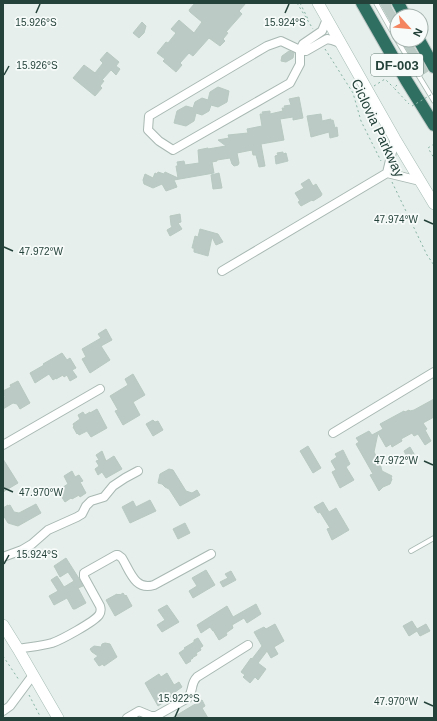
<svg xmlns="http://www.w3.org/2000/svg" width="437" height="721" font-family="Arial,sans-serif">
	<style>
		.building { fill: #bbcac4; stroke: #b8c9c2 }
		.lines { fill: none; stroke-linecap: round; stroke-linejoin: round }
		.lane-casing { stroke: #a8b8b2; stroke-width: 5.5 }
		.street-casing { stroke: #a8b8b2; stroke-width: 10 }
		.secondary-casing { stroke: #a4bbb3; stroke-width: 12 }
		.highway-casing { stroke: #c2cac8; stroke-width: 14 }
		.path { stroke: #86b3a5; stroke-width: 1; stroke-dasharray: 2 3; stroke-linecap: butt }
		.lane { stroke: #fff; stroke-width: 4 }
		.street { stroke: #fff; stroke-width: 8 }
		.secondary { stroke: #fff; stroke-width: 11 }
		.highway { stroke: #2f6f62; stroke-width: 12 }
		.path-bridge { stroke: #86b3a5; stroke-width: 1; stroke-dasharray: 2 3; stroke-linecap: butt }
		.ticks { fill: none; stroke: #24423a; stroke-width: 1.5 }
		.labels { text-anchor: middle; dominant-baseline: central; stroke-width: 3.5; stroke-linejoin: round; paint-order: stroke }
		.shield { fill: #f7fbf9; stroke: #637a73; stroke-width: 1 }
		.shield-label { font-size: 13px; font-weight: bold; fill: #24423a }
		.street-label { font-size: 14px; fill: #24423a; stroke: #f7fbf9 }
		.ticks-label { font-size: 10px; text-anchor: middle; fill: #24423a; stroke: #f7fbf9; stroke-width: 3.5; stroke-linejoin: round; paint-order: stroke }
	</style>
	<rect width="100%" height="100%" fill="#e6efeb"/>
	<!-- building -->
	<path class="building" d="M195 3H246L239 11 242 14 226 32 228 33 223 39 225 41 220 46 209 38 193 56 189 53 180 63 182 65 176 72 163 61 165 59 157 53 166 42 168 43 176 33 171 29 179 20 194 33 202 22 190 12 189 10Z
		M380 3H391V7L397 17V33Z
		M142 22 146 26 144 33 139 38 133 33Z
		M401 40H412V44L428 71 422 75Z
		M289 51 294 53 293 58 286 62 281 61 282 56Z
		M107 52 119 62 116 66 120 69 116 75 111 70 102 80 104 81 100 86 102 88 95 96 73 78 84 65 95 73 103 63 100 60Z
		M218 87 229 91 227 102 218 107 211 105 209 111 202 115 196 113 194 121 186 126 174 123 177 111 186 106 193 108 195 102 202 98 208 100 210 92Z
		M299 97 303 118 293 120V117L280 119 284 140 261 144 265 166 259 167 256 155H253L252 150 237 153 239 163 238 165 234 166 232 164 230 158 217 160V161L212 162 214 173 174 180 177 187 166 191 162 184 153 188 144 184 143 180 145 174 153 178 155 173 157 174 158 172 164 174 165 172 178 178 176 166H178L177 162 184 161 185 165 199 163 198 150 208 148V149L226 146 218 140 229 138 228 135 248 133 247 129 262 126 260 114H263L262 112 270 111V114L283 111 282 108H285L284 106 291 105 289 99Z
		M321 114 322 121 331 119V121L333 120 335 128 337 127 338 136 330 138 329 132 311 137 307 116Z
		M283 152V154L286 153 288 161 276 164 275 156 278 155 277 153Z
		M219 173 222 188 213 189 211 175Z
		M309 179 313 186 316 184 322 194 321 196 313 201 312 200 301 206 298 202 300 201 295 193 304 188 301 184Z
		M180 214 181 222 178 223 182 229 170 236 167 230 172 227 171 225 170 216Z
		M200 229 218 234 223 242 216 245 212 237 208 256 194 252V248H192L195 236 198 237Z
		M106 329 112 340 101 346 110 360 90 373 82 359 86 357 82 349 101 338 98 334Z
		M62 353 67 360 70 358 76 368 72 370 77 377 70 381 67 375 64 377 63 375 56 379V378L53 380 49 374 35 383 30 373 44 365 43 364Z
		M133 374 145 395 133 402 140 415 123 425 115 411 118 410 110 396 128 385 125 379Z
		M18 381 30 403 20 409 17 404 13 403 3 409V398L5 397 3 391 11 387 10 385Z
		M434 399V417L423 423 427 429 425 430 431 441 425 445 418 434 414 436 412 433 401 439 402 441 392 447 391 444 386 447 378 433 374 452 378 460H379L382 471 392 476 391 478 392 479 390 484 383 487 379 491 370 475 373 474 356 444 359 442 356 438 369 431 372 435 383 429 380 424 404 411 405 412 409 410 410 411 414 410Z
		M97 409 107 428 91 437 87 431 79 435 78 433 77 434 73 427 74 426 73 424 80 419 78 415 83 412 85 415 90 412V413Z
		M153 420 155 422 158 421 163 430 153 436 146 424Z
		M308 446 321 468 313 473 300 451Z
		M410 447 417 459 410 463 404 451Z
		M343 450 350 464 346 467 354 480 340 488 332 472 336 470 331 461 337 457 335 454Z
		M102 451 106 461 114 456 122 469 106 478 102 472 98 475 95 469 99 466 96 461 99 460 96 455Z
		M3 459 18 483 3 492Z
		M169 469 173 470 186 491 192 493 197 490 200 495 180 506 169 489 165 487 162 484 158 483 160 474Z
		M72 471 75 477 79 475 83 481 80 482 86 493 80 497 79 495 72 499 71 498 65 502 61 496 63 495 60 489 68 484 64 476Z
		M150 500 156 511 130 523 122 507 133 501 136 507Z
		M323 502 329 512 336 508 349 530 332 540 327 529 330 528 320 512 318 513 314 507Z
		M36 504 41 513 18 526 8 523 3 515V508L8 505V506L10 505 14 512 19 513Z
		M185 523 190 533 178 539 173 529Z
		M66 558 78 577 83 586 78 588 86 603 75 609H73L67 598 54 605 49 596 58 591 51 580 57 576 64 587 74 581 68 572 60 577 54 566Z
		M206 570 215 585 193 598 189 591 197 586 192 578Z
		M231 571 236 580 223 587 220 582 228 578 225 574Z
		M123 593 125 596 126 595 132 606 115 616 106 600 117 594 118 595 119 594 120 595Z
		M256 604 261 614 247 623 244 618 232 625 233 628 226 633 227 635 219 640 213 630V631L210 627 201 633 197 625 227 606 233 617Z
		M167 605 179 622 162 632 157 625 165 620 158 610Z
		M412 621 417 629 426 624 430 631 420 636 417 631 409 636 403 626Z
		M275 624 284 641 274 647 278 654 271 658 267 651 258 663 266 669 258 680 255 677 250 683 243 677 245 675 241 672 251 658 252 659 262 646 254 632 264 627 266 629Z
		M198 638 203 646 200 648 201 650 196 653 197 655 192 658H193L190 660 191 661 186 664 179 653 185 649 184 648 194 642V640Z
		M105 643 110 644 117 657 104 666 103 664 99 666 94 659 98 656 92 652 90 649 94 646 101 647 102 644Z
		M167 673 174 685 179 682 182 687 171 695 172 697 158 706 145 683 159 674 161 677Z
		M202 700 205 706 202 708 208 718H172Z"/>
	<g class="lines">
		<defs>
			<path id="lane" d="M376 3 397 40
				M397 40 434 101
				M411 551 434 538"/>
			<path id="street" d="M327 19 322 31 303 44 300 50V64L290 83 173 150 159 141 148 130 149 116 267 46 281 41 300 50 306 51 327 39 332 40 340 43
				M387 173 395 139
				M222 271 387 173 420 181
				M333 433 434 372
				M3 445 100 389
				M3 557 22 550 32 544 48 530 77 517 82 514 86 506 91 501 104 497 113 486 125 478 138 471
				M18 649C29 647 41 646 52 643 61 640 94 622 99 615 101 612 101 609 100 606L84 577V573L116 555H118L122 558C130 571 135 591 154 585L211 554
				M3 711 10 706 33 675
				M127 718 139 711 151 716H156L188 698C194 690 190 684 197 677L248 645"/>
			<path id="secondary" d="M318 3 395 139 434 204
				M3 625 18 649 58 718"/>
			<path id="highway" d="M362 3 406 80 434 125
				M398 3 405 16
				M419 40 434 67"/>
		</defs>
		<!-- lane casing -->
		<use href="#lane" class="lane-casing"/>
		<!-- street casing -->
		<use href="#street" class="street-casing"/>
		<!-- secondary casing -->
		<use href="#secondary" class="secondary-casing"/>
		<!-- highway casing -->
		<use href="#highway" class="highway-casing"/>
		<!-- path -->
		<path class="path" d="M297 3 313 29
			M300 3 309 21
			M325 49 353 93 361 121 381 161
			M397 85 394 88 409 104
			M374 86 385 79 394 88
			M434 144 428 148 434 158
			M392 182 427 255 434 265
			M3 656 19 680
			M29 695 41 718"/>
		<!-- lane -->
		<use href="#lane" class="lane"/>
		<!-- street -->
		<use href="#street" class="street"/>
		<!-- secondary -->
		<use href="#secondary" class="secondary"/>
		<!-- highway -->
		<use href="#highway" class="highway"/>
		<!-- path-bridge -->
		<path class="path-bridge" d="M412 106 434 93"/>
	</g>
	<!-- ticks -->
	<path class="ticks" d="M36 13 40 4M285 13 289 4M4 75 9 66M424 220 433 224M4 247 13 251M424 461 433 465M4 488 13 492M4 564 9 555M424 702 433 706M175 717 179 708"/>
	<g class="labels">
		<!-- shield labels -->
		<rect class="shield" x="371" y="54" width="52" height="22" rx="3"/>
		<g class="shield-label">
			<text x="397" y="65">DF-003</text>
		</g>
		<!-- street labels -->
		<g class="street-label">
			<text transform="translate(378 128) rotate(65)">Ciclovia Parkway</text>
		</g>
	</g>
	<g class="ticks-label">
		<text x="36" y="26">15.926°S</text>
		<text x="285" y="26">15.924°S</text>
		<text x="37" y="69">15.926°S</text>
		<text x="396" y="223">47.974°W</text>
		<text x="41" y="255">47.972°W</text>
		<text x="396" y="464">47.972°W</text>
		<text x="41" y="496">47.970°W</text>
		<text x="37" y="558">15.924°S</text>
		<text x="179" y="702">15.922°S</text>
		<text x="396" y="705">47.970°W</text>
	</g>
	<!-- border -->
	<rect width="437" height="721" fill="none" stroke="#24423a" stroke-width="8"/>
	<!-- north arrow -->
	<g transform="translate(409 28) rotate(117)"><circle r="19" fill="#f7fbf9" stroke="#a3b1ad"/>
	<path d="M0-3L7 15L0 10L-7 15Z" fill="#f4845f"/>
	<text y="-6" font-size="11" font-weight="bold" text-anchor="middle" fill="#24423a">N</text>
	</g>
</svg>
